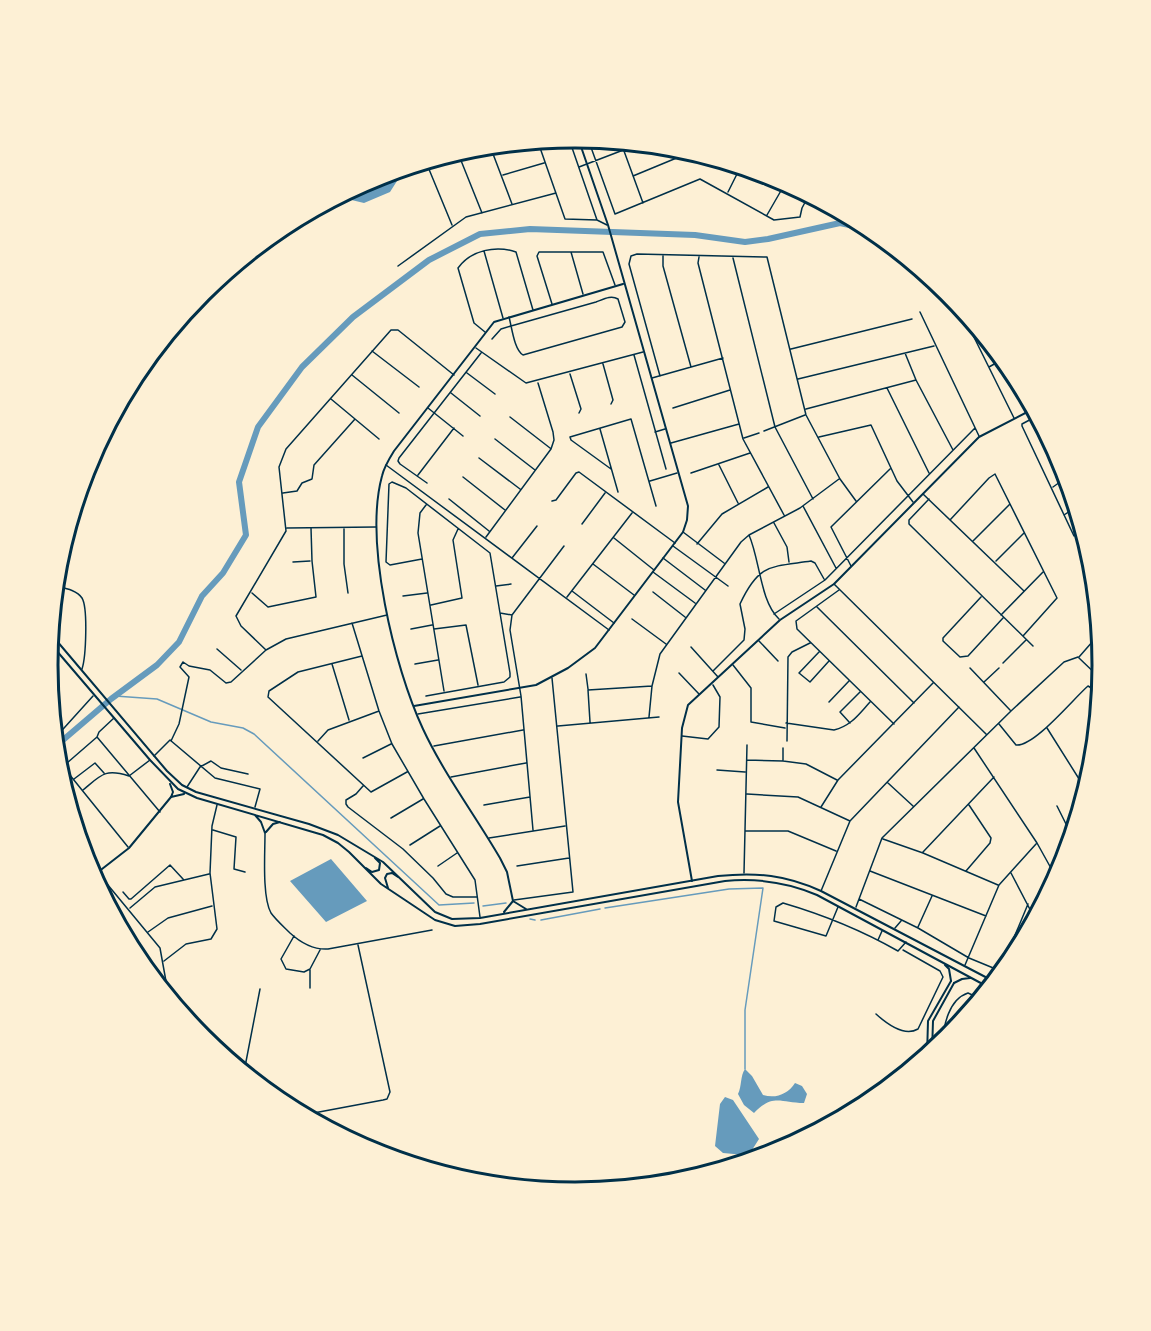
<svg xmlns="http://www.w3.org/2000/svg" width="1151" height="1331" font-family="'Space Grotesk',sans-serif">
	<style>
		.water { fill: #669bbc }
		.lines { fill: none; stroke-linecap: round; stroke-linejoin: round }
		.stream { stroke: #669bbc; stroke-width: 1.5 }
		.river { stroke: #669bbc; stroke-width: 6 }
		.minor { stroke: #003049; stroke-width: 1.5 }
		.tertiary { stroke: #003049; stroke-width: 2 }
		.secondary { stroke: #003049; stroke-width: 2 }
		.primary { stroke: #003049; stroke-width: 2 }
		.rim { fill: none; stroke: #003049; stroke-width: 3 }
	</style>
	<rect width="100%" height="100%" fill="#fdf0d5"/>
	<!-- water -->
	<path class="water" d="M395 172 397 181 390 192 364 203 339 197 374 178Z
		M331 859 367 901 326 922 290 881Z
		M745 1069 752 1076 763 1095C776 1099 788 1094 795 1083L802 1086 807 1094 804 1103C781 1103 773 1093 754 1113L744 1105 738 1094C742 1086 740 1076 745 1069Z
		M725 1097 733 1100 759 1139 752 1150 745 1155 723 1153 715 1146 720 1104Z"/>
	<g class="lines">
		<!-- stream -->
		<path class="stream" d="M115 696 157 699 211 722 243 728 254 734 439 905 474 903
			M483 906 506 903
			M605 908 729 889 763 888 745 1010V1069
			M530 919 535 920
			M541 920 600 909"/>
		<!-- river -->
		<path class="river" d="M56 746 111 699 157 665 179 642 202 596 223 573 246 535 239 482 258 427 302 367 353 317 429 260 480 234 530 229 695 235 745 242 768 239 840 223 863 228 867 226"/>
		<!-- minor -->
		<path class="minor" d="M569 139 597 220
			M588 139 615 214 700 179 774 220 800 217 802 208 809 195
			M538 142 565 219 597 220 607 225
			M490 146 512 204
			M541 146 563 139
			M624 151 643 203
			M458 153 482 213
			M426 162 452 225
			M730 164 781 190
			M579 167 639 144
			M503 175 544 163
			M633 176 691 152
			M728 192 739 170
			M767 215 786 182
			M484 251 503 318
			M571 252 583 294
			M663 256V266L691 367
			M699 257 698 263 743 439 784 515
			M733 258 775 427 813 499
			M398 266 466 217 556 193
			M552 304 537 256 539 252H603L615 285
			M920 312 979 436
			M964 317 1014 418
			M485 332 474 323 458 268C471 250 496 245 516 252L533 310
			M492 339 501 329 511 326 596 302C604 299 611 295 618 299L625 322 622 327 523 355C514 349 512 328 509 317
			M476 348 526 383 643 352
			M791 349 912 319
			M372 351 419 387
			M905 353 916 380 953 450
			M634 355 666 469
			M603 364 613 400 611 404
			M989 367 1003 359
			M467 373 495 394
			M570 374 581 409 579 413
			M352 375 399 413
			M660 376 629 264 631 256 637 254 767 257 806 415 840 479 856 501
			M652 378 723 358
			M798 379 934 346
			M887 388 929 473
			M451 393 480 416
			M331 399 379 439
			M428 408 463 436
			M673 408 730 390
			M806 409 916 380
			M1037 416 1022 424V426L1074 536
			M510 417 550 448
			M600 429 618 492
			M764 431 805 415
			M655 432 665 429
			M819 437 871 425 897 481 913 502
			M744 438 759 433
			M495 439 535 470
			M671 443 739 424
			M479 458 520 489
			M386 465 609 630
			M719 465 738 503
			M611 469 571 440 570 437 631 419 656 506
			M691 473 750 453
			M418 475 454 428
			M463 477 505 510
			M650 481 677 473
			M427 483 400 464 398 461 399 458 481 353
			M1053 487 1067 477
			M283 493 297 491 302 483 312 479 314 465 355 419
			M923 494 1024 591
			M449 499 489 531
			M929 499 909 520V524L1033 646
			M552 501 556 500 576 473 579 472 675 543
			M426 505 420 513 418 533 444 691
			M803 506 836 568
			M1064 515 1076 507
			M950 520 989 478 995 474 1057 598 1023 636
			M774 523 787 547 789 562
			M582 524 605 493
			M287 528 376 527
			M344 529V564L348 593
			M683 532 724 563
			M749 535C760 560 760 601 779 619
			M486 537 551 449 554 440 553 432 538 383
			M614 538 654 570
			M973 541 1010 504
			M697 544 722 514 768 487
			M673 546 728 586
			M512 558 537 526
			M663 558 705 590
			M1091 558 1090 564 1094 572
			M422 559 390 565 386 562 389 484 392 482 406 488 490 553 510 673V677L504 682 426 696
			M996 561 1024 533
			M293 562 310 561
			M593 564 634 595
			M851 566 831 527 890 469
			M653 572 695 603
			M834 584 986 734
			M56 586C64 588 77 590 82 598 88 608 86 657 82 669
			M496 586 511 584
			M839 590 796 621 797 629 894 724
			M572 591 614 623
			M653 592 685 617
			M252 593 268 607 316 597 312 561 311 528
			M403 596 427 593
			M567 597 632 513
			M981 597 943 638V641L960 657 968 656 1003 618
			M431 605 462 598 453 540 458 529
			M817 607 914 703
			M500 613 512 615
			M774 614 825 580 975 428
			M1001 615 1043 572
			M632 619 666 644
			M352 623 379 711 392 744 424 799 475 880 480 917
			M411 629 432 625
			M434 629 466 625 478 685
			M759 641 778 661
			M691 647 718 677
			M217 649 241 670
			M266 650 241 626 236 616 286 531 279 467 286 449 391 330H398L454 375
			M819 652 799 673 810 682 829 661
			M362 656 298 672 269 691 268 697 371 792 407 772
			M1079 657 1100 633
			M1079 658 1102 680
			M1003 663 1026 640
			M332 664 349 720
			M415 664 438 660
			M733 665 751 688V722L785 728
			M970 668 1010 710
			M713 671 744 640 745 629 740 604C759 563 771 567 811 561L815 563 824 579
			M679 673 699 694
			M586 674 588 689
			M984 682 999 668
			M829 702 849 681
			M418 714 520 697
			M649 717 652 686 660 654 741 542 749 535 800 508 839 479
			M114 718 99 732 97 737 160 812
			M590 722 588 690 652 686
			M786 723 834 730C851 726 859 714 870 702
			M850 723 840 712 860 692
			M999 724 1016 745C1034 747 1073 699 1088 686L1098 692
			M558 726 659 717
			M1047 728 1086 790
			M682 736 708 739 719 727 720 697 713 685
			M97 737 67 763 65 769 128 847
			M55 738 93 696
			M171 741 179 724 189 677 180 667 183 662 189 666 210 670 226 683 231 682 266 650 286 639 387 615
			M318 741 328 730 379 711
			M787 741 788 657 792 652 810 643
			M434 746 523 730
			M783 748V760
			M974 748 1037 843 1057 879
			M154 756 170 740 215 778 260 789 255 807
			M363 758 391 744
			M747 760 783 761 806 764 837 780
			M717 770 745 772
			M451 777 526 763
			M74 779 95 763 104 773
			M888 783 913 806
			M363 786 356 794 346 800V804L348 807 403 849 433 878 446 894 453 897H477
			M187 787 200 767 211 761 221 768 248 774
			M83 790C101 775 105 768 129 776L150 760
			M747 794 798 797 850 821
			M484 805 530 797
			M1057 806 1072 836
			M821 807 838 780 933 683
			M391 818 423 799
			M1068 823 1077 820
			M213 830 236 837 234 869 245 872
			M533 830 521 696 510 630 512 615 564 546
			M746 831H788L836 851
			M265 834C265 853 262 897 271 913 276 920 284 927 290 933 301 943 313 950 328 949L432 930
			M489 838 565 826
			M883 839 923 853 998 885
			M410 845 440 826
			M923 852 994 777
			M438 866 457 853
			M517 866 569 858
			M1051 866 1065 862
			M870 871 986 916
			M966 871 990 843 991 838 969 805
			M98 873 160 948 169 998
			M744 873 747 745
			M1011 873 1035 919
			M821 891 850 821 959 707
			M123 892 129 899H131L170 865 183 879
			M859 899 918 928 969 958 1003 972
			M514 900 573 892 552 678
			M838 907 826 936 774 921 776 907 783 903C824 915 861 930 898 951L906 942
			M856 907 882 838 1011 711 1064 662 1078 657
			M130 908 155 887 209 874
			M918 927 932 896
			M895 928 901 921
			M148 932 168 918 212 906
			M294 936 281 959 286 969 304 972 310 969 320 950
			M1017 936 1024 939
			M878 940 882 931
			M164 961 186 944 211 939 217 929 210 873 212 826 217 805
			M965 965 999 885 1036 844
			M996 981 1028 904
			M310 988V970
			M876 1014C887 1024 904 1037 918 1029L943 977 940 971 903 950
			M943 1043C943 1026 949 999 968 993L981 999
			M244 1072 260 989
			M303 1115 383 1100 387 1099 390 1092 358 945"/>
		<!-- tertiary -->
		<path class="tertiary" d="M414 706 536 685 568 668 595 648 683 532 687 520 688 506 608 225 578 138
			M692 881 678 802 682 728 688 705 780 620 834 584 979 437 1033 409
			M513 901 507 872 500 858C475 815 444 774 423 729 394 667 364 542 382 476 384 467 389 459 394 451L494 322 623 284"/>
		<!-- secondary -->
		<path class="secondary" d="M93 876 129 848 171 797
			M932 1052 933 1021 954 983
			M927 1056 928 1021 951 981"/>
		<!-- primary -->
		<path class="primary" d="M51 634 167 771 182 785 196 792 309 824 338 835 383 862 435 912 452 919 480 918 718 876C757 872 786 875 821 891L995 982
			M50 643 150 760 178 789 197 798 323 835 338 843 349 852 381 884 435 920 455 926 480 924 725 881C757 878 787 882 817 895L990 988
			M170 784 173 792 171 797 184 794
			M255 815 261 822 265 833
			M266 832 273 824 280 822
			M366 868 372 872 379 870 380 863 375 858
			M388 888 385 878 387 874 392 873 398 877
			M504 912 513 901 526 909
			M945 965 949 969 951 981
			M954 983 962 979 970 978"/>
	</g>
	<!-- crop -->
	<path d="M0 0H1151V1331H0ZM58 665a517 517 0 1 1 1034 0a517 517 0 1 1-1034 0Z" fill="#fdf0d5" fill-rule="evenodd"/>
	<path class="rim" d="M58 665a517 517 0 1 1 1034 0a517 517 0 1 1-1034 0Z"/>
</svg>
